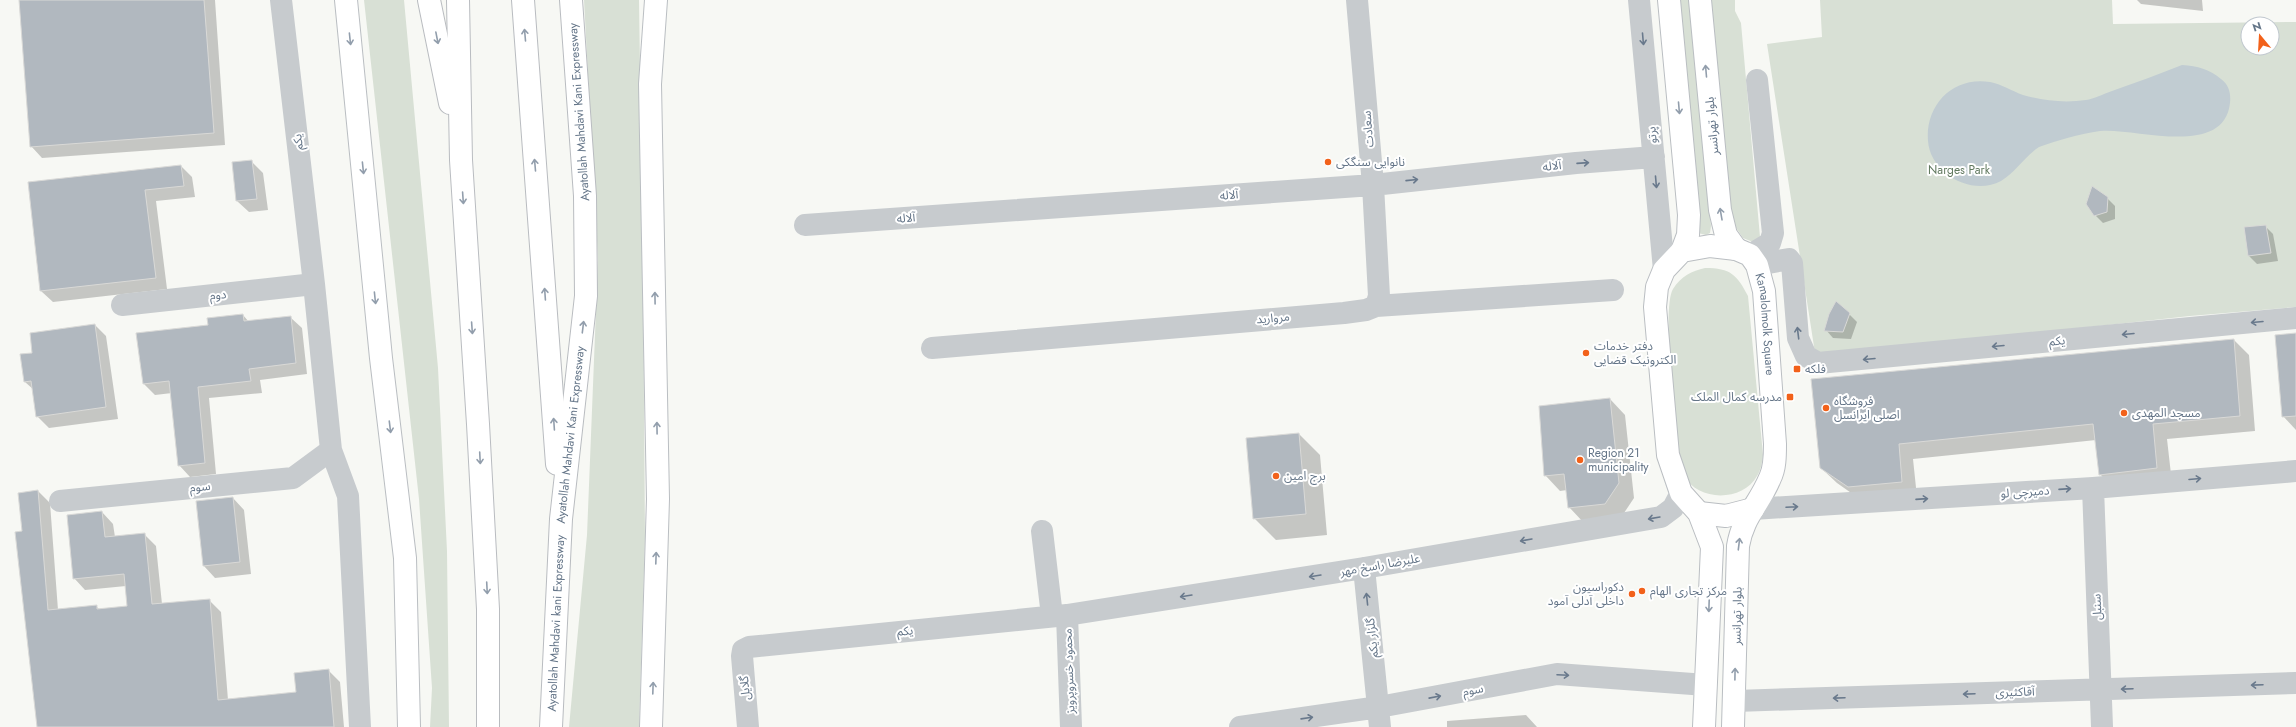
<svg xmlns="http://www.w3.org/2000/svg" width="2296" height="727" font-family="Jost,'Noto Sans Arabic',sans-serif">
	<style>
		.green { fill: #d8e0d5; fill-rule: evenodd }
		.water { fill: #c1ccd2 }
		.shadow { fill: #0003 }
		.building { fill: #b1b8bf; stroke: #d9d9d7 }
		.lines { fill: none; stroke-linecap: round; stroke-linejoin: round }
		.major-casing { stroke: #babec2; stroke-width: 24 }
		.highway-casing { stroke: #b9bcc0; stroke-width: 24 }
		.minor { stroke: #c7cbce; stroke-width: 22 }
		.major { stroke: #fff; stroke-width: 22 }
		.highway { stroke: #fff; stroke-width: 22 }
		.oneway { stroke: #929eac }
		.oneway2 { stroke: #69798c }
		.poi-dot { fill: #f2611a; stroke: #fff; stroke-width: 1.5 }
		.labels { text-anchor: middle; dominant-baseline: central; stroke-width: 4; stroke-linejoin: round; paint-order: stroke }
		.street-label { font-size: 12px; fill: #647588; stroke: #fff }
		.poi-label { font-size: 12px; fill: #647588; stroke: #fff; text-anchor: start }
		.park-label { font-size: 12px; fill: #627a60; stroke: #fff }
	</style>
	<rect width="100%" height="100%" fill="#f7f8f4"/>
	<!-- green -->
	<path class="green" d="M364 0H404L438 368 447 551 449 727H430L432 688 419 499Z
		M584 0H639L643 267 645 538 639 727H569L587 535 598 260Z
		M1680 0H1689L1711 226 1710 233 1706 235 1698 233Z
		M1708 0H1735V11L1741 23 1760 237 1753 242 1743 238 1728 216Z
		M1820 0H2112L2113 24 2296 22V307L2190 316 1824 356 1815 353 1767 44 1822 37ZM2248 24H2272V48H2248Z
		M1705 268C1731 268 1737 275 1748 296L1763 455C1762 463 1761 470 1757 476 1743 502 1697 502 1684 475 1682 471 1681 465 1680 460 1677 430 1661 309 1673 289 1681 276 1692 271 1705 268Z"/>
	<!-- water -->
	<path class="water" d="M2182 65C2198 66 2209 69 2221 79 2229 85 2231 93 2230 103 2224 159 2133 127 2100 131 2080 134 2058 140 2039 147 2024 157 2016 172 2001 181 1972 197 1930 173 1928 141 1925 105 1953 76 1990 82 2001 84 2012 91 2023 95 2044 101 2065 103 2086 100 2094 99 2103 94 2112 91 2135 83 2159 74 2182 65Z"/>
	<!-- shadow -->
	<path class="shadow" d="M20 0H215L225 145 42 158 31 146Z
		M2137 0H2202L2203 11 2141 4Z
		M251 161 263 173 268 210 249 212 237 201Z
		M181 166 192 177 195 197 156 201 167 289 53 302 41 291 29 183Z
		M2107 198 2115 206V219L2103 223 2095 215Z
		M2265 226 2273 234 2278 261 2257 264 2249 256 2245 228Z
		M1849 314 1857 322 1851 339 1833 338 1826 330Z
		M243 315 249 322 290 317 302 328 307 374 260 380 262 393 209 398 216 474 190 477 179 465 172 393 155 395 144 384 209 325Z
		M95 325 106 336 118 419 49 428 37 416 34 390 25 382 34 354Z
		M2296 334V430L2283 416Z
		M2234 340 2249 355 2255 431 2167 439 2172 483 2115 490 2100 474 2096 440 1913 459 1917 497 1864 502 1837 483 1821 468Z
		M1610 399 1625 415 1634 498 1620 519 1584 523 1569 507 1567 490 1560 491 1545 475Z
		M1299 434 1320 455 1327 535 1276 540 1254 518Z
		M38 491 50 503 58 610 96 606 99 609 128 607 126 586 85 590 74 578 102 512 113 524 115 537 144 534 156 546 162 604 209 600 221 612 228 700 297 693 328 670 340 682 344 727H38L16 533 24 532Z
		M233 498 244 510 251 574 215 578 204 566 197 502Z
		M1526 715 1537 727H1447V721Z"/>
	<!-- building -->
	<path class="building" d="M19 0H204L214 133 30 147Z
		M252 160 257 199 236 201 232 162Z
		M181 165 184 186 145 190 156 278 40 291 28 182Z
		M2092 186 2108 197 2107 212 2094 216 2086 204Z
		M2266 225 2271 253 2248 256 2244 227Z
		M1836 301 1850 313 1843 332 1824 331 1829 314Z
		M243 314 244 321 291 316 296 363 249 369 251 381 198 387 205 463 178 466 169 381 143 384 136 333 208 325 207 318Z
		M95 324 106 407 36 417 31 381 24 382 20 354 32 353 30 333Z
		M2296 333V416L2282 417 2275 335Z
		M2234 339 2240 416 2153 424 2157 468 2099 475 2093 424 1899 444 1902 482 1848 487 1820 468 1811 379Z
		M1610 398 1619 483 1605 504 1568 508 1564 474 1544 476 1539 406Z
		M1299 433 1306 514 1253 519 1246 438Z
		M38 490 48 610 97 605V609L127 606 124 574 73 579 67 515 102 511 105 537 145 533 152 604 210 599 218 700 296 692 294 673 329 669 334 727H37L15 532 22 531 18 493Z
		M233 497 240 562 203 566 196 501Z"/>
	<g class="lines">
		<defs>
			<g id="major">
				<path d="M346 0 381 358 405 558 409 727"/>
				<path d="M1669 0 1689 215 1688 235 1682 251"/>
				<path d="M1700 0 1720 210 1726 235 1736 249"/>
				<path d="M1699 513 1726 516 1753 509"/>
				<path d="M651 727 658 499 650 84 656 0"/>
				<path id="s1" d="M1704 727 1712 547 1699 513 1681 493 1668 455 1655 307 1657 287 1664 270 1682 251 1710 246 1736 249 1750 255 1757 265 1764 291 1775 444C1775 456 1775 468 1770 478 1759 505 1743 516 1738 546L1733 727"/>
			</g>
			<g id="highway">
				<path d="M429 0 450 103"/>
				<path d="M458 0 461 160 478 424 488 609V727"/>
				<path d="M523 0 557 464"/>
				<path id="s2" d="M551 727 561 519 586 296 585 196 571 0"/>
			</g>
		</defs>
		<!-- major casing -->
		<use href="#major" class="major-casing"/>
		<!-- highway casing -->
		<use href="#highway" class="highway-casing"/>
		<!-- minor -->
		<path class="minor" d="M1357 0 1373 185 1379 296 1376 306
			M1639 0 1664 270
			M805 225 1373 185 1576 163 1654 157
			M1750 255 1770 243 1773 233 1757 80
			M1757 265 1789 259 1792 263 1798 338 1806 356 1818 363 2296 318
			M122 305 314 284
			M932 348 1344 313 1366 310 1376 306 1613 290
			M331 450 348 496 360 727
			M2093 488 2102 727
			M60 501 293 478 331 450 314 284 281 0
			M1753 509 2093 488 2296 471
			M1042 531 1052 616
			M1364 568 1380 727
			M1067 615 1071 727
			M1735 701 2296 683
			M748 727 742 656 743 650 749 647 1067 615 1364 568 1661 517 1673 508 1681 493
			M1240 727 1379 707 1557 674 1706 685"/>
		<!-- major -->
		<use href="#major" class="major"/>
		<!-- highway -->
		<use href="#highway" class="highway"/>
	</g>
	<!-- one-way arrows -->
	<defs><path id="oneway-shaft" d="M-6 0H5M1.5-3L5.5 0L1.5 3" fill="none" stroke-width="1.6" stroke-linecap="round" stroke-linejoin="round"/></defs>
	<g class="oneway">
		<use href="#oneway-shaft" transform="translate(525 35) rotate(-95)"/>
		<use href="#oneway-shaft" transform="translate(437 38) rotate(79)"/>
		<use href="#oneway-shaft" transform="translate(350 39) rotate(84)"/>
		<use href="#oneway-shaft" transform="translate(1706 71) rotate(-95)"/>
		<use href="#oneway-shaft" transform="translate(1679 108) rotate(85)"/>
		<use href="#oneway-shaft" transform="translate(535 165) rotate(-95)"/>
		<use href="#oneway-shaft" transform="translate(363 168) rotate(84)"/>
		<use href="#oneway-shaft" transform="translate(463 198) rotate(86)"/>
		<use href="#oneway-shaft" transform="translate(1721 214) rotate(-100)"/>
		<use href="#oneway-shaft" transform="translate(545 294) rotate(-94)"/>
		<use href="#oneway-shaft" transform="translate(375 298) rotate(84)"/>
		<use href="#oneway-shaft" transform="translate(655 298) rotate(-91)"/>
		<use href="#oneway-shaft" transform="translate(583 327) rotate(-83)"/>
		<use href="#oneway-shaft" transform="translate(472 328) rotate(86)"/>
		<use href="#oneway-shaft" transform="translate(554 424) rotate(-94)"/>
		<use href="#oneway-shaft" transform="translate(390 427) rotate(83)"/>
		<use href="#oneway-shaft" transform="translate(657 428) rotate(-91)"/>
		<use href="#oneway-shaft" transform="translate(480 458) rotate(87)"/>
		<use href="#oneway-shaft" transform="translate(1739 544) rotate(-83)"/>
		<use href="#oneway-shaft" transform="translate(656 558) rotate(-88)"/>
		<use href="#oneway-shaft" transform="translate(487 588) rotate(87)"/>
		<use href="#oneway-shaft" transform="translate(1709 606) rotate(92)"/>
		<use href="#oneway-shaft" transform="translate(1735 674) rotate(-89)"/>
		<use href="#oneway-shaft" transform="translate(653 688) rotate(-88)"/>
	</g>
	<g class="oneway2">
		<use href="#oneway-shaft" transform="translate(1643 39) rotate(85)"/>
		<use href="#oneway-shaft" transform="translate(1583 163) rotate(-4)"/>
		<use href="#oneway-shaft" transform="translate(1412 180) rotate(-6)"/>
		<use href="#oneway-shaft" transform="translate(1656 182) rotate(85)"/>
		<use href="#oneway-shaft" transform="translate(2257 322) rotate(175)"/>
		<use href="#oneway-shaft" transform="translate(1798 333) rotate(-97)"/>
		<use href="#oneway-shaft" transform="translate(2128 334) rotate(175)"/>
		<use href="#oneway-shaft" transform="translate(1998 346) rotate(175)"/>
		<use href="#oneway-shaft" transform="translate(1869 359) rotate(175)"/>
		<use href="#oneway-shaft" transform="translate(2195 479) rotate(-5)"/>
		<use href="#oneway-shaft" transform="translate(2065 489) rotate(-4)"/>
		<use href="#oneway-shaft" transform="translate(1922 499) rotate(-4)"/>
		<use href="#oneway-shaft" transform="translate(1792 507) rotate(-3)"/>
		<use href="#oneway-shaft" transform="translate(1654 518) rotate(170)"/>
		<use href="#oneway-shaft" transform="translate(1526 540) rotate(170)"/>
		<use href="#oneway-shaft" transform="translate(1315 576) rotate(171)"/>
		<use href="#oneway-shaft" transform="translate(1186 596) rotate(171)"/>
		<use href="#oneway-shaft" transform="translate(1367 599) rotate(-96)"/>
		<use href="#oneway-shaft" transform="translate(1563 675) rotate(3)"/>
		<use href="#oneway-shaft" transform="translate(2257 685) rotate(178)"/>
		<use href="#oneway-shaft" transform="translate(2127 689) rotate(178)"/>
		<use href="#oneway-shaft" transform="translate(1969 694) rotate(178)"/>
		<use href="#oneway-shaft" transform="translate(1435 697) rotate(-11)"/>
		<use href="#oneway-shaft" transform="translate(1839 698) rotate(178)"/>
		<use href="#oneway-shaft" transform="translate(1307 718) rotate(-8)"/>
	</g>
	<!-- markers -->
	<g class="poi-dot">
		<circle cx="1328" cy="162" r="4"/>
		<circle cx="1586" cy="353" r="4"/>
		<rect x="1793" y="365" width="8" height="8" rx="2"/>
		<rect x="1786" y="393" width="8" height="8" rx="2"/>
		<circle cx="1826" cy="408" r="4"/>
		<circle cx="2124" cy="413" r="4"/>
		<circle cx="1580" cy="460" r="4"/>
		<circle cx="1276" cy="476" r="4"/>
		<circle cx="1642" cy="591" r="4"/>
		<circle cx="1632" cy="594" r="4"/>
	</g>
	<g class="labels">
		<!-- street labels -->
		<g class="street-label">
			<text transform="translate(579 112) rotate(-94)">Ayatollah Mahdavi Kani Expressway</text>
			<text transform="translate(1712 126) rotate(-95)">بلوار تهرانسر</text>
			<text transform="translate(1368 129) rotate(-95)">سعادت</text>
			<text transform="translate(1652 135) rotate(-95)">پرتو</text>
			<text transform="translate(298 142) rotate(-97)">یکم</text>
			<text transform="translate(1552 166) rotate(-6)">آلاله</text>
			<text transform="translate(1229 195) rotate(-4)">آلاله</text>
			<text transform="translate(906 218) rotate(-4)">آلاله</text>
			<text transform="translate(218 295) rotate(-6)">دوم</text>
			<text transform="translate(1273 318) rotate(-5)">مروارید</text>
			<text stroke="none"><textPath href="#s1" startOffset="639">Kamalolmolk Square</textPath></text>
			<text transform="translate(2057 341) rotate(-5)">یکم</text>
			<text stroke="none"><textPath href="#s2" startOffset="293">Ayatollah Mahdavi Kani Expressway</textPath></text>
			<text transform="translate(200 487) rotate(-6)">سوم</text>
			<text transform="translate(2025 492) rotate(-4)">دمیرچی لو</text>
			<text transform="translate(1380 565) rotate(-10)">علیرضا راسخ مهر</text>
			<text transform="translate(2097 607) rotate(-92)">سنبل</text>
			<text transform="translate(1737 616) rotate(-89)">بلوار تهرانسر</text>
			<text stroke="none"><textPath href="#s2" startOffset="104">Ayatollah Mahdavi kani Expressway</textPath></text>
			<text transform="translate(905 631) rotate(-6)">یکم</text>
			<text transform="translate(1372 638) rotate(-96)">گلزار یکم</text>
			<text transform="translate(1069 671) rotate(-92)">محمود خسروپرویز</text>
			<text transform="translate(745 688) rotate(-95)">گلایل</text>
			<text transform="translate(1473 690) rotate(-11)">سوم</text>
			<text transform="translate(2015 692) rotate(-2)">آقاکثیری</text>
		</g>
		<!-- poi labels -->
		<g class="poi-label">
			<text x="1336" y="162">نانوایی سنگکی</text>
			<text x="1594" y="346">دفتر خدمات<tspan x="1594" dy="14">الکترونیک قضایی</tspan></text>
			<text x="1805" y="369">فلکه</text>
			<text x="1782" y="397" text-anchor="end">مدرسه کمال الملک</text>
			<text x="1834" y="401">فروشگاه<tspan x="1834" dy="14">اصلی ایرانسل</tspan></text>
			<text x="2132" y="413">مسجد المهدی</text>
			<text x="1588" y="453">Region 21<tspan x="1588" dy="14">municipality</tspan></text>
			<text x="1284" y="476">برج امین</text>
			<text x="1624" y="587" text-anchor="end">دکوراسیون<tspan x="1624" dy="14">داخلی آدلی آمود</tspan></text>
			<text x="1650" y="591">مرکز تجاری الهام</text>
		</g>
		<!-- park labels -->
		<g class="park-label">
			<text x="1959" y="170">Narges Park</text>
		</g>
	</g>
	<!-- north arrow -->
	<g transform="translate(2260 36) rotate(342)"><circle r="19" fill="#ffffff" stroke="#c1c8cf"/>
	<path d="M0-3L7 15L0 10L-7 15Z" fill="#f2611a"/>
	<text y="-6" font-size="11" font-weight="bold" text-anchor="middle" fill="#647588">N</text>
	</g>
</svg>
